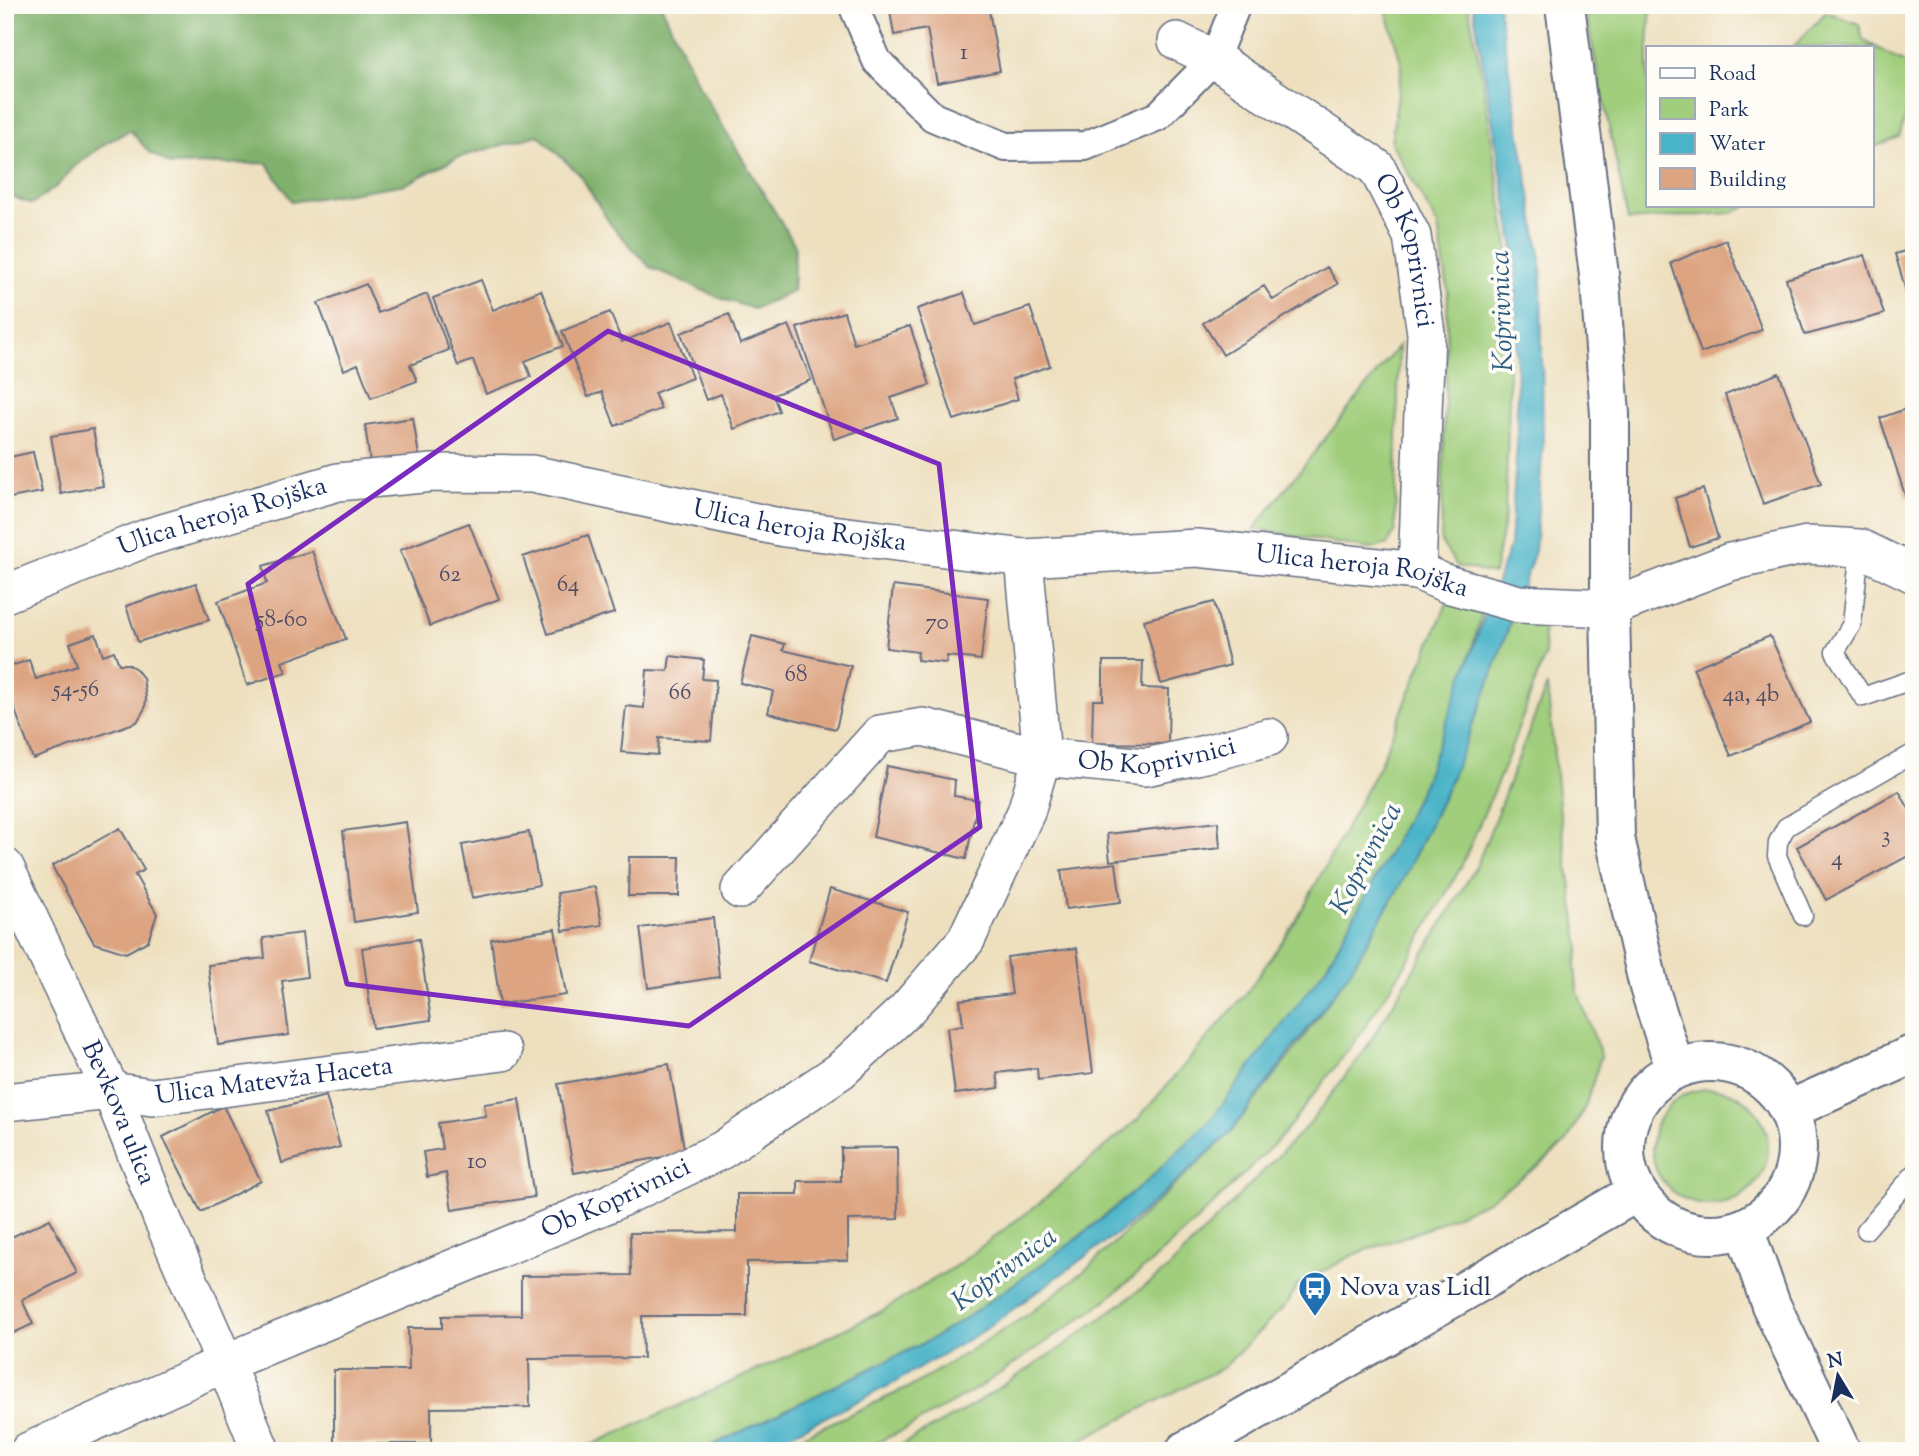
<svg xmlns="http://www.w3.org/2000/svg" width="1919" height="1456" font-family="'Sorts Mill Goudy',serif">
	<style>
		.green { fill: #a0ce7c; stroke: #5e7e6d; stroke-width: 2 }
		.forest { fill: #80b16c; stroke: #4e7065; stroke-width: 2 }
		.water { fill: #49b3c8; stroke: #327193; stroke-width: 2 }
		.building { fill: #dda482 }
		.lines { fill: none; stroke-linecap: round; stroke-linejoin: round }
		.service-casing { stroke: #656d80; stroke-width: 21 }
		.pedestrian-casing { stroke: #656d80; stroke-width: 32 }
		.minor-casing { stroke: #656d80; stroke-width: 40 }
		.tertiary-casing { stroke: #656d80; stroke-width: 42 }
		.service { stroke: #fff; stroke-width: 18 }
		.pedestrian { stroke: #fff; stroke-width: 28 }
		.minor { stroke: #fff; stroke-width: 37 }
		.tertiary { stroke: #fff; stroke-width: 38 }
		.marked { fill: none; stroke: #7b2cbf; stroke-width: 5; stroke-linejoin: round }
		.labels { text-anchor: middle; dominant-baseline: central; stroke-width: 7; stroke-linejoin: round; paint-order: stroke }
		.number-label { font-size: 23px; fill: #4c4c67 }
		.street-label { font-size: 26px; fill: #1b2f5e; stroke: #fdfcf7 }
		.poi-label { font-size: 26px; fill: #1b2f5e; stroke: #fdfcf7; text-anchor: start }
		.water-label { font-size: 28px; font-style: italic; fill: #2b5d83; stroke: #fdfcf7 }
	</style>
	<rect width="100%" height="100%" fill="#fdfcf7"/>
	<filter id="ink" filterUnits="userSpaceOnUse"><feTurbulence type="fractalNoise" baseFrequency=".0143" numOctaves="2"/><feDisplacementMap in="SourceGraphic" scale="14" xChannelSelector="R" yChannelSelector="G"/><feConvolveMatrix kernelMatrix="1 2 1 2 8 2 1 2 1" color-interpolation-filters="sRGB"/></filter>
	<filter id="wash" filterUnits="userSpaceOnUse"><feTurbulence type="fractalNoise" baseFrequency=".00686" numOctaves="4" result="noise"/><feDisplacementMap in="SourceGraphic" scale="28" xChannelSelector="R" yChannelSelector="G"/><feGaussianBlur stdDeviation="1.57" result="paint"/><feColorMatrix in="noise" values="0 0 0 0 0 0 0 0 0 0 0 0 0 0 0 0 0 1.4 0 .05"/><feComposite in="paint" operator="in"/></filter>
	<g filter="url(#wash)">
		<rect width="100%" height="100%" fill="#eee0bf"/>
		<!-- green -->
		<path class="green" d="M1385 5H1468L1482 76 1508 247 1509 397 1505 515 1494 574 1457 566 1441 542 1448 290 1438 226 1391 142 1402 66Z
			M1584 5H1651L1648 47V205H1749L1732 213 1628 220Z
			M1826 12 1859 24 1863 40 1914 68V90L1899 137 1872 148V47H1793Z
			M1399 345 1395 531 1388 544 1371 549 1254 529Z
			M1449 598 1484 607 1458 694 1424 783 1387 857 1326 967 1271 1044 1209 1122 1147 1181 1054 1257 953 1327 926 1342 701 1451H578L780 1360 882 1311 957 1265 1038 1204 1137 1120 1248 991 1296 921 1379 766Z
			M1513 615 1534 620 1543 627 1545 655 1506 762 1461 867 1406 964 1358 1037 1282 1136 1199 1218 1147 1266 1100 1305 983 1385 904 1430 858 1451H769L912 1386 1029 1314 1083 1272 1229 1134 1294 1051 1349 973 1402 882 1448 786 1486 692Z
			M1547 685 1560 814 1580 949 1575 966 1577 990 1601 1056 1585 1107 1567 1141 1541 1164 1488 1201 1426 1229 1353 1255 1296 1286 1289 1302 1224 1367 1059 1451H890L970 1407 1062 1347 1168 1269 1308 1125 1365 1050 1477 865Z
			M1652 1147a58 58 0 1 1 116 0a58 58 0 1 1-116 0Z"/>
		<!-- forest -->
		<path class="forest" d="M5 5H661L699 87 795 245 793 291 754 309 720 298 650 267 610 224 580 175 538 135 456 158 406 184 292 202 267 163 171 165 149 152 130 130 106 143 75 166 58 185 32 204 5 194Z"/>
		<!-- water -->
		<path class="water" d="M1473 5H1498L1541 260 1543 444 1535 551 1486 692 1448 786 1402 882 1349 973 1229 1134 1126 1227 983 1331 890 1385 757 1451H701L926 1342 966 1318 1077 1239 1147 1181 1209 1122 1326 967 1387 857 1424 783 1510 546 1517 444 1516 261Z"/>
		<g id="blocks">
			<!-- building -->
			<path class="building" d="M889 5H988L1000 71 937 83 927 29 894 35Z
				M1726 240 1762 330 1701 353 1671 263Z
				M1914 248V314H1913L1895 254Z
				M1865 255 1884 314 1805 335 1786 279Z
				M1327 267 1338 284 1223 355 1203 323 1264 286 1273 300Z
				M481 280 493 310 541 290 563 346 525 361 531 377 486 394 473 360 458 366 433 298Z
				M366 284 378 313 427 294 449 350 410 365 417 381 371 398 358 364 344 370 318 303Z
				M964 293 975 325 1030 307 1050 366 1012 379 1018 399 954 420 917 309Z
				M610 312 622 342 671 322 692 378 654 393 661 409 615 426 602 392 588 397 562 331Z
				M844 312 854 344 910 326 930 385 891 398 898 418 834 439 797 328Z
				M729 314 740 344 789 325 811 380 773 395 779 411 734 429 721 394 706 400 681 333Z
				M1779 373 1821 484 1763 504 1725 395Z
				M1914 406V495L1906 498 1880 418Z
				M413 418 419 456 370 462 365 425Z
				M93 429 103 486 61 494 51 436Z
				M33 452 42 492 5 499V458Z
				M1703 489 1718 538 1690 547 1675 498Z
				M469 523 499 599 430 626 400 550Z
				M588 535 614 613 548 634 523 557Z
				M312 551 346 639 282 662 286 672 247 685 218 601 267 583 263 566Z
				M196 583 209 620 138 642 126 606Z
				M893 586 988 598 981 660 947 656 946 663 917 660 918 652 886 648Z
				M1214 602 1230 665 1161 684 1144 620Z
				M96 634 103 655 114 651 119 664H128L136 669 143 678 146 698 145 708 137 722 33 759 5 683V668L29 660 36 679 77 665 70 643Z
				M752 636 785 644 783 650 851 666 836 729 768 713 773 691 740 683Z
				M1770 636 1810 722 1731 756 1693 668Z
				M670 656 704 660 702 679 716 680 711 741 659 738 658 755 621 752 626 706 644 708 647 670 668 671Z
				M1103 661H1143L1142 688 1169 689 1168 744 1092 743 1093 700H1103Z
				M887 766 955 780 954 796 978 800 966 859 873 837Z
				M1899 791 1914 818V853L1826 900 1797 847Z
				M406 822 418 912 354 922 343 831Z
				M1218 822 1220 848 1110 861 1107 834Z
				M120 828 144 870 135 875 157 914 148 941 126 953 94 943 52 866Z
				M529 832 539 885 472 898 462 845Z
				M629 857H680L679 896H628Z
				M1116 863 1121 902 1066 909 1061 870Z
				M595 887 602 925 563 931 557 893Z
				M830 889 908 912 886 983 809 961Z
				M713 918 719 977 648 988 640 928Z
				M555 929 566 995 500 1004 491 939Z
				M302 933 307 977 282 981 289 1035 218 1045 208 965 265 958 263 938Z
				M419 939 431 1020 373 1028 362 948Z
				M1077 948 1093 1073 1038 1080 1037 1068 997 1073 999 1088 955 1094 947 1028 963 1025 960 1000 1012 994 1007 957Z
				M669 1064 685 1153 574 1173 558 1084Z
				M326 1096 340 1147 282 1163 268 1111Z
				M519 1099 534 1197 452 1210 446 1173 427 1177 423 1152 442 1149 438 1123 486 1116 484 1104Z
				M223 1106 261 1181 201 1212 163 1137Z
				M897 1147 898 1219 848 1220V1260L747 1262V1316H642L643 1358 529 1359 530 1407 431 1408V1444H334V1370H409L408 1328H442V1316L521 1315V1276L631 1275 630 1233 737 1232V1194H798V1181H841V1148Z
				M50 1219 77 1273 22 1300 33 1324 5 1337V1240Z"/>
		</g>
	</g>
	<g filter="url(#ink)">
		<use href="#blocks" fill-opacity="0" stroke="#656d80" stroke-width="2"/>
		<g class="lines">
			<defs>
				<path id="service" d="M1860 548 1852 624 1835 652 1863 697 1914 679
					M1803 916 1777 856 1778 842 1786 827 1914 753
					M1866 1230 1914 1174"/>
				<path id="pedestrian" d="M853 5 877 61 933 117 1006 147 1085 146 1158 116 1214 59 1236 5"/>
				<g id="minor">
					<path id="s1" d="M1177 41 1214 59 1377 168 1412 236 1426 333 1417 571"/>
					<path id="s2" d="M5 594 149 537 338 482 433 473 532 474 784 528 1024 558 1197 548 1417 571 1447 584 1519 604 1610 608 1730 562 1807 545 1860 548 1914 574"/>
					<path id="s3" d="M5 867 111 1091 161 1216 225 1363 261 1451"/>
					<path id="s4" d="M740 890 880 734 923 727 1042 757 1146 767 1205 754 1269 737"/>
					<path id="s5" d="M5 1102 111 1091 152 1097 503 1052"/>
					<path id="s6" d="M29 1451 225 1363 610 1203 722 1150 840 1071 906 1010 966 940 1026 812 1042 757 1024 558"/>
				</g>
				<path id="tertiary" d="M1565 5 1600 283 1610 414V608L1615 838 1649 987 1675 1069
					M1625 1148a86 86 0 1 1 172 0a86 86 0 1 1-172 0Z
					M1789 1110 1914 1054
					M1744 1228 1771 1305 1841 1451
					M1185 1451 1637 1192"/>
			</defs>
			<!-- service casing -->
			<use href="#service" class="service-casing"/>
			<!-- pedestrian casing -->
			<use href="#pedestrian" class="pedestrian-casing"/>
			<!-- minor casing -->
			<use href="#minor" class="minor-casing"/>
			<!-- tertiary casing -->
			<use href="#tertiary" class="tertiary-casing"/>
			<!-- service -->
			<use href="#service" class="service"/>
			<!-- pedestrian -->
			<use href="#pedestrian" class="pedestrian"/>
			<!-- minor -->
			<use href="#minor" class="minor"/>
			<!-- tertiary -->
			<use href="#tertiary" class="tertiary"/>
		</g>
	</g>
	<!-- marked area -->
	<path class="marked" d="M608 331 939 464 980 827 689 1026 347 984 248 584Z"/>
	<!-- icons -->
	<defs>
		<symbol id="bus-pin" viewBox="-11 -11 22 30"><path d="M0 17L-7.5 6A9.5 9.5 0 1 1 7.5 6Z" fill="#1f6fb2" stroke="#fdfcf7"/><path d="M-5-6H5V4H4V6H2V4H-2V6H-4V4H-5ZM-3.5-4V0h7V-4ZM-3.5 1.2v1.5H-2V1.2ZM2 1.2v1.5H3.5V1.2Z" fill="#fff"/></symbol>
	</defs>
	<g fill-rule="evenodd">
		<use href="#bus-pin" x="1296" y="1269" width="38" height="52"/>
	</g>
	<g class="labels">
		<!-- number labels -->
		<g class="number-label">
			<text x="964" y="53">1</text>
			<text x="450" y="575">62</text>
			<text x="568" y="585">64</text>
			<text x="282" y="620">58-60</text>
			<text x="937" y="623">70</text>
			<text x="796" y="675">68</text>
			<text x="76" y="690">54-56</text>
			<text x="680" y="693">66</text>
			<text x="1751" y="695">4a, 4b</text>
			<text x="1886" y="836">3</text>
			<text x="1837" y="859">4</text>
			<text x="477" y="1162">10</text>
		</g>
		<!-- street labels -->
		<g class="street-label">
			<text stroke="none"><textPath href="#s1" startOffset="326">Ob Koprivnici</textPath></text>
			<text stroke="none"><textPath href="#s2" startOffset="231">Ulica heroja Rojška</textPath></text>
			<text stroke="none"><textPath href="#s2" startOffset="819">Ulica heroja Rojška</textPath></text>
			<text stroke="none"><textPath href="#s2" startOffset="1386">Ulica heroja Rojška</textPath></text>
			<text stroke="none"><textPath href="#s4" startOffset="492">Ob Koprivnici</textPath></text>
			<text stroke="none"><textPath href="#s5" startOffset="271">Ulica Matevža Haceta</textPath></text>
			<text stroke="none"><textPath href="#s3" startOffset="271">Bevkova ulica</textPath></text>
			<text stroke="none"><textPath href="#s6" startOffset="639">Ob Koprivnici</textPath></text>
		</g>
		<!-- poi labels -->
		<g class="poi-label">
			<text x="1340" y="1288">Nova vas Lidl</text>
		</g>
		<!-- water labels -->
		<g class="water-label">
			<text transform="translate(1503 311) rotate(-92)">Koprivnica</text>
			<text transform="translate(1367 859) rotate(-62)">Koprivnica</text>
			<text transform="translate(1005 1270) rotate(-36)">Koprivnica</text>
		</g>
	</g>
	<!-- margin -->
	<rect width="1919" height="1456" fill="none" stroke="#fdfcf7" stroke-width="28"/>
	<!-- legend -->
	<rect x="1646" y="46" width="228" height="161" fill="#fdfcf7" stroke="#a3aaba" stroke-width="2"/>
	<rect x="1660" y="68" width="35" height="10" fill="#ffffff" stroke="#a3aaba" stroke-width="2"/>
	<text x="1709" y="80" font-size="21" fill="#1b2f5e">Road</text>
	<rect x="1660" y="98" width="35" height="21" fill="#a0ce7c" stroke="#a3aaba" stroke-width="2"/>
	<text x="1709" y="116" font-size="21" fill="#1b2f5e">Park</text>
	<rect x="1660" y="133" width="35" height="21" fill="#49b3c8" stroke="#a3aaba" stroke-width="2"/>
	<text x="1709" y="150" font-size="21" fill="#1b2f5e">Water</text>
	<rect x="1660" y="168" width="35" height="21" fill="#dda482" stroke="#a3aaba" stroke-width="2"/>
	<text x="1709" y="186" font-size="21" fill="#1b2f5e">Building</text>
	<!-- north arrow -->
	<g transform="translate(1838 1376) rotate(350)" stroke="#fdfcf7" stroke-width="5" paint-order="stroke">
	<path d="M0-5L12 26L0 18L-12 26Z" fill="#1b2f5e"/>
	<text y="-10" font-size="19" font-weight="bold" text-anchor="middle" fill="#1b2f5e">N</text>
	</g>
</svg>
